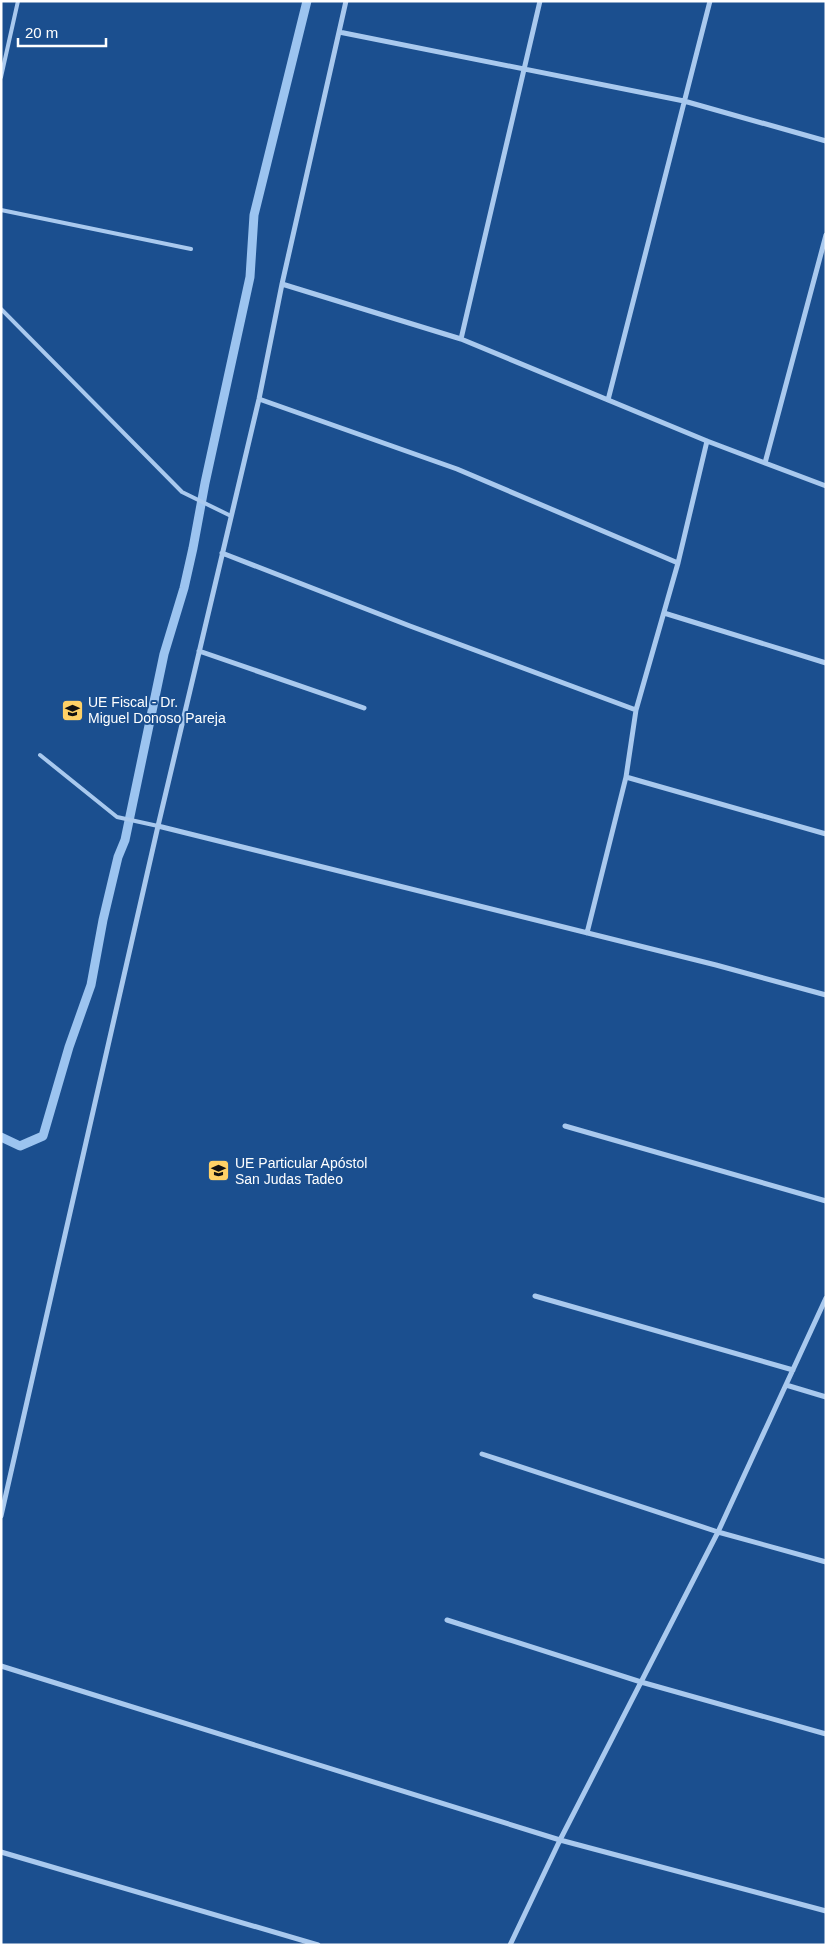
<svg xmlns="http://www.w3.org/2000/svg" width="827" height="1946" font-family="Arial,sans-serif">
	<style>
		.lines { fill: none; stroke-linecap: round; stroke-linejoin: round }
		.stream { stroke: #9cc4f0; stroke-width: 9 }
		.service { stroke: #a9c9ee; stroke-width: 4 }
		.minor { stroke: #a9c9ee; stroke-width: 5 }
		.labels { text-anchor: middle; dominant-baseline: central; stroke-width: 4; stroke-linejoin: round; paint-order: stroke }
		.poi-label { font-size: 14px; fill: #fff; stroke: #1b4f8f; text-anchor: start }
	</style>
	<rect width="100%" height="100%" fill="#1b4f8f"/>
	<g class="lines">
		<!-- stream -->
		<path class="stream" d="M1 1137 20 1146 43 1136 69 1047 91 985 103 920 118 857 125 840 164 654 184 588 193 548 205 483 250 277 254 215 307 1"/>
		<!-- service -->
		<path class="service" d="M1 77 18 1
			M1 210 191 249
			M1 309 182 492 231 516
			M40 755 117 817 158 826"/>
		<!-- minor -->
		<path class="minor" d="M339 32 684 101 826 141
			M282 284 461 339 707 441 826 486
			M461 339 540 1
			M259 399 457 469 678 563
			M608 400 710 1
			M765 463 826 235
			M222 553 410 626 636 710
			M664 613 826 663
			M199 651 364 708
			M626 777 826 834
			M158 826 716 965 826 995
			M587 933 626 777 636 710 678 563 707 441
			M565 1126 826 1201
			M535 1296 793 1370
			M786 1385 826 1397
			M482 1454 718 1532 826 1562
			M1 1516 158 826 259 399 282 284 346 1
			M447 1620 641 1682 826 1734
			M1 1666 560 1840 826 1911
			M1 1852 318 1945
			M510 1945 560 1840 718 1532 826 1298"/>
	</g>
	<!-- icons -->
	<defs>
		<symbol id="school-square" viewBox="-11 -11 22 22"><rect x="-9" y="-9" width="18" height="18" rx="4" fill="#ffd166" stroke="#1b4f8f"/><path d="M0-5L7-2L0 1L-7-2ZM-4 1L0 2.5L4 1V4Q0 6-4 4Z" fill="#111"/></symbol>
	</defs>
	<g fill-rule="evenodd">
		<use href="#school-square" x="60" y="698" width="25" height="25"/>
		<use href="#school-square" x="206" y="1158" width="25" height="25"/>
	</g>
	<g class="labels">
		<!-- poi labels -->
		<g class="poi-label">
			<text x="88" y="702">UE Fiscal - Dr.<tspan x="88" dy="16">Miguel Donoso Pareja</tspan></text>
			<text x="235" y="1163">UE Particular Apóstol<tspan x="235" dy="16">San Judas Tadeo</tspan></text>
		</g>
	</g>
	<!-- border -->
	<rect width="827" height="1946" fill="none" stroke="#ffffff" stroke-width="5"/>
	<!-- scale -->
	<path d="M18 38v8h88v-8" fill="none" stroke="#ffffff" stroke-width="2.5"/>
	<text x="25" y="38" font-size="15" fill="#ffffff" stroke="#1b4f8f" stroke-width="4" paint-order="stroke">20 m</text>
</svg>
